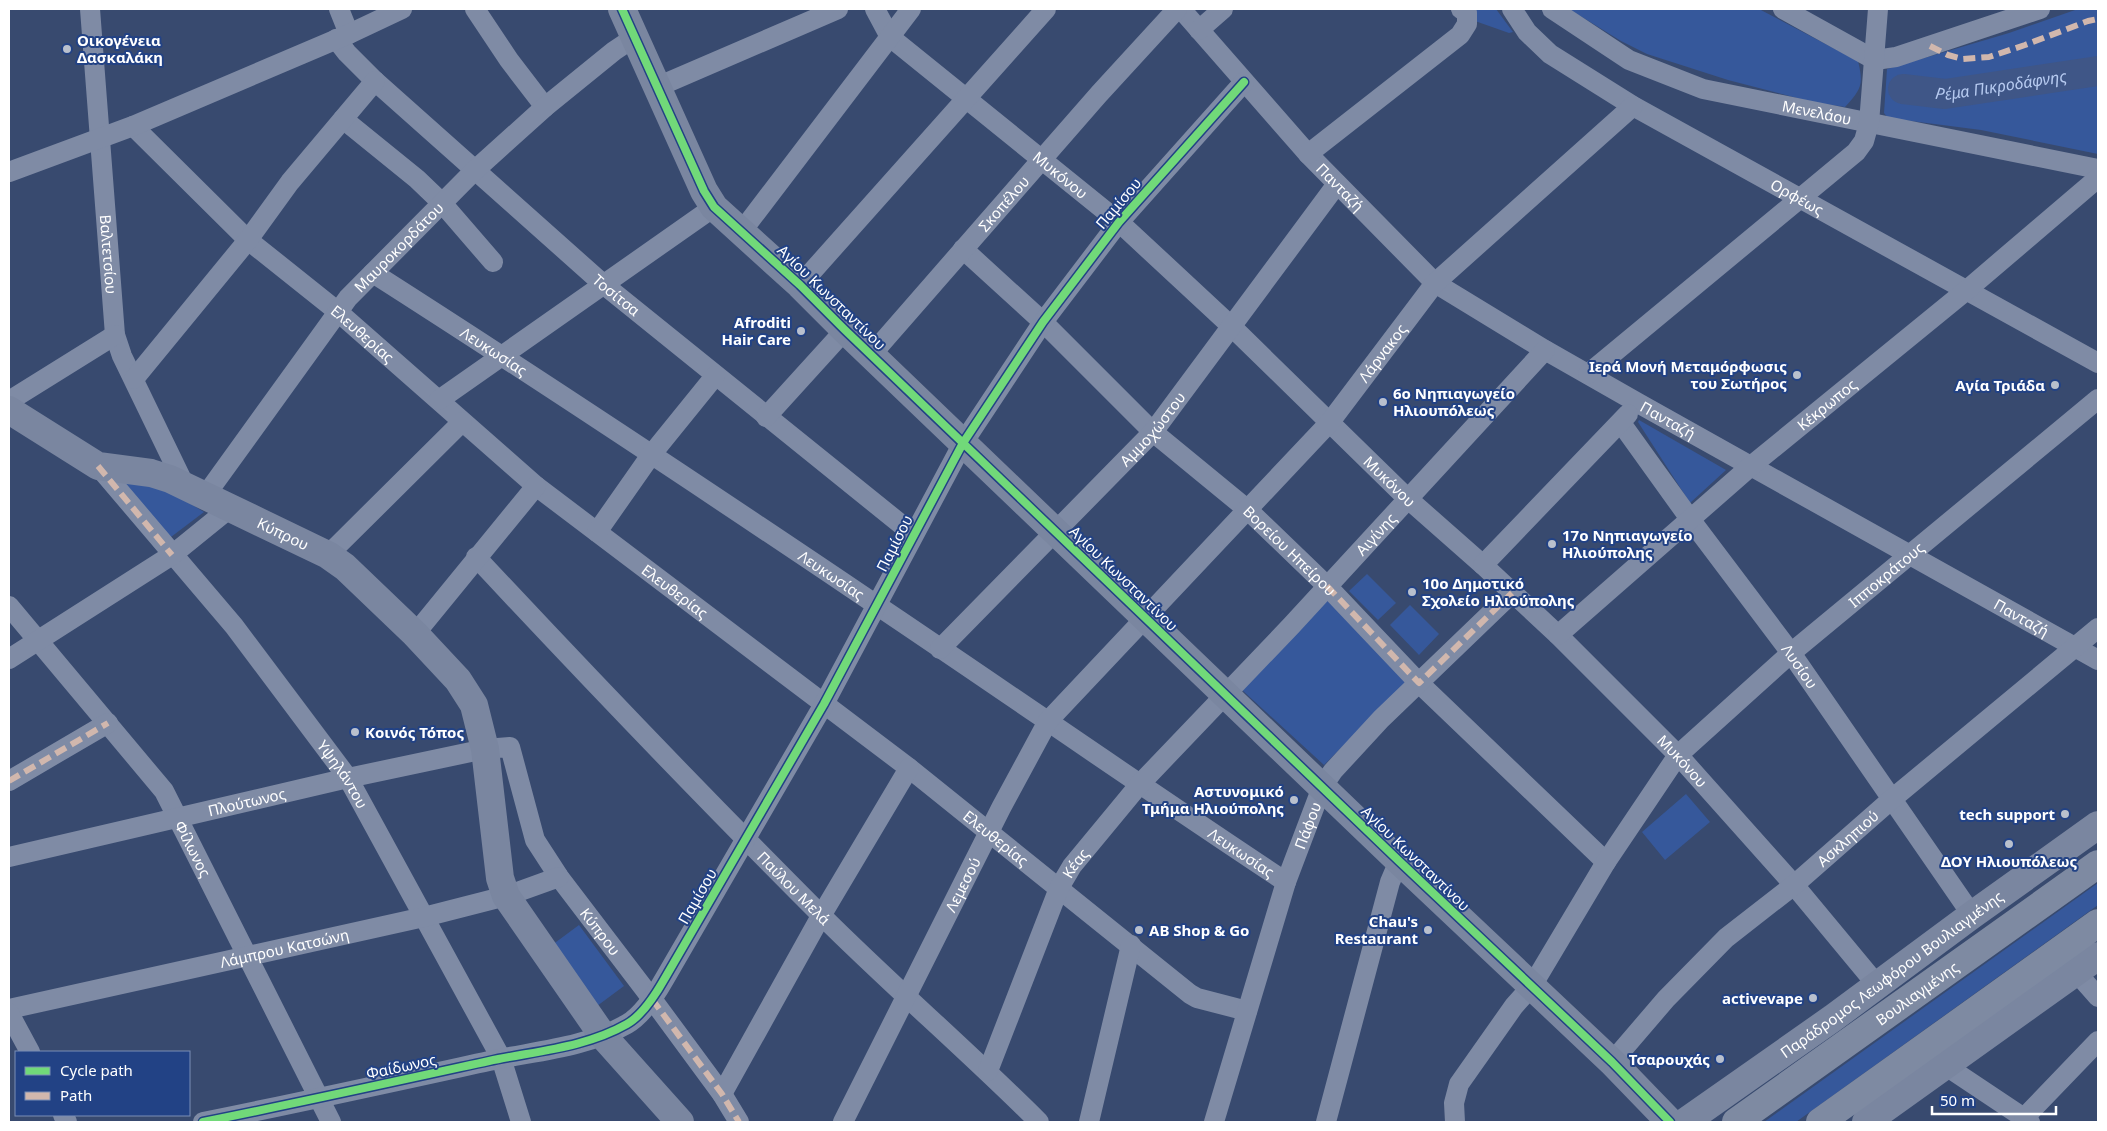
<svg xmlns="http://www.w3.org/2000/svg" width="2107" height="1131" font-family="'Noto Sans',sans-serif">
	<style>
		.green { fill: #36589b }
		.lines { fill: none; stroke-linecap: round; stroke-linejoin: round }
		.river { stroke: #3f5687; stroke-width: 30 }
		.street { stroke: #7f8ba5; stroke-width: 20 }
		.secondary { stroke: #7a86a0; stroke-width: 28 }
		.primary { stroke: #7e8aa2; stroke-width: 28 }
		.quiet { stroke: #d1b7ad; stroke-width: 6; stroke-dasharray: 12 6; stroke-linecap: butt }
		.cycleway-casing { stroke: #224285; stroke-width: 11 }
		.cycleway { stroke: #71d979; stroke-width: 8 }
		.poi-dot { fill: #b9c0cd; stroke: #224285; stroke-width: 2 }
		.labels { text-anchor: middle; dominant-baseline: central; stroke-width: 4; stroke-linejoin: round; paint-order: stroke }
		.poi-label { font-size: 15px; font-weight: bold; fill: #fff; stroke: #224285; text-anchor: end }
		.street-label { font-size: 15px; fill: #fff; stroke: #224285 }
		.water-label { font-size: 16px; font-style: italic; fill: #b6caf0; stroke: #224285 }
	</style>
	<rect width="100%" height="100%" fill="#384a6f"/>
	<!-- green -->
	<path class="green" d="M1468 9H1496L1513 32 1509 33 1475 21Z
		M1569 9H1759L1858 61C1864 85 1861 89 1845 107L1812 102 1728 80 1647 54 1621 41Z
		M2078 9H2098V154L1981 130 1888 118 1884 113 1887 69 2009 33Z
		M1639 420 1726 470 1690 503 1638 422Z
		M118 481 156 483 204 512 167 540Z
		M1367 574 1396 603 1378 620 1349 591Z
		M1324 597 1406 683 1324 765 1241 689Z
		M1410 605 1439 634 1419 655 1390 625Z
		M1686 794 1710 822 1665 860 1642 832Z
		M2098 883V905L1796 1122H1764Z
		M579 925 624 986 597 1006 552 945Z"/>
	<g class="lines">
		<!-- river -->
		<path class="river" id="s1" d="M1903 89 1945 94 2098 71"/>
		<!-- street -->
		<g class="street">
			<path id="s2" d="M90 9 115 335 122 356 185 486"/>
			<path d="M339 9 349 34"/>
			<path d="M475 9 509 60 545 107"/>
			<path id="s3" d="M875 9 890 37 1119 222 1231 326 1407 498 1483 565 1558 635 1678 755 1794 885 1877 985"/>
			<path id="s4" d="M1181 9 1308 154 1435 283 1545 350 1638 403 2098 660"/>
			<path id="s5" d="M1512 9 1527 32 1550 54 1633 106 2098 363"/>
			<path id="s6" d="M1552 9 1629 60 1703 89 2098 169"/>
			<path d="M1783 9 1875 60 1896 57 2040 9"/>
			<path d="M1199 30 1223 9"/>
			<path id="s7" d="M336 39 347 53 375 81 603 284 913 534"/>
			<path d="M657 87 838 9"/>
			<path d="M343 119 417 179 442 203 493 262"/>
			<path id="s8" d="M133 126 248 240 337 311 536 486 909 768 1190 994 1197 998 1247 1011"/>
			<path d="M1308 154 1460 35 1467 24V13L1461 9"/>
			<path d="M9 172 133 126 349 34 402 9"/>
			<path d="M742 231 911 9"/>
			<path id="s9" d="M963 249 1043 322 1153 432 1248 510 1327 586 1419 683 1606 862"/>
			<path id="s10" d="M373 273C542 381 709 492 875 604 1012 696 1148 791 1286 882"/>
			<path d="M800 285 1046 9"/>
			<path id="s11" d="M872 354 1099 94 1177 9"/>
			<path d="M1588 374 1856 152 1864 141 1869 123 1878 9"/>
			<path d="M134 379 248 240 290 182 375 81"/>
			<path d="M439 400 714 207"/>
			<path d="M9 401 115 335"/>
			<path d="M766 417 845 330"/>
			<path id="s12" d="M1621 423 1690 519 1791 653 1972 915"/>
			<path id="s13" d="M98 466 234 626 348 778 501 1058 521 1122"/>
			<path id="s14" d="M205 496 348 298 474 171 545 107 614 51 635 37"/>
			<path d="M597 532 651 455 715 376"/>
			<path d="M328 555 462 422"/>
			<path id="s15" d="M476 557C589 678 704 798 821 915 892 986 968 1051 1039 1122"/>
			<path d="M1483 565 1628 414"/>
			<path id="s16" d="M9 606 164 791 331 1122"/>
			<path d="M415 634 536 486"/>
			<path id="s17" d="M1558 635 1751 466 1968 289 2098 178"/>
			<path id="s18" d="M940 649 1153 432 1337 184"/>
			<path d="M9 659 172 555 230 508"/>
			<path d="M9 781 108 723"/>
			<path id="s19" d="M9 857 348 778 485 749 510 747 535 840 559 877 652 999 722 1094 739 1122"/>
			<path d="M2076 972 2098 997"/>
			<path id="s20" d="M9 1009 424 917 506 896 559 877"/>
			<path d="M9 1013 30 1052"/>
			<path id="s21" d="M1612 1062 1666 999 1726 938 1794 885 1892 799 2098 628"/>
			<path d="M1946 1066 2030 1122"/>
			<path id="s22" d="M988 1071 1059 888 1072 866 1139 785 1291 626 1545 350"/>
			<path d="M722 1094 821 916 909 768"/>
			<path d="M63 1115 67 1122"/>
			<path d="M2024 1118 2098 1041"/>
			<path d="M203 1122C298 1103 393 1082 489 1061 535 1051 585 1048 627 1024 643 1015 656 994 665 978L824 704 963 443 1043 322 1119 222 1244 82"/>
			<path id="s23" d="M843 1122 1001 808 1048 721 1330 422 1435 283 1633 106"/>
			<path d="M1089 1122 1131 945"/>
			<path id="s24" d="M1214 1122 1286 882 1322 787 1333 771 1381 719 1512 593"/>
			<path d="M1326 1122 1390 882 1399 861"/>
			<path id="s25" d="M1455 1122 1454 1103 1459 1084 1514 1006 1532 986 1606 862 1678 755 1791 653 2098 399"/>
		</g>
		<!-- secondary -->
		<g class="secondary">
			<path d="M622 9 704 191 714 207 800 285 845 330 1399 861 1612 1062 1670 1122"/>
			<path id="s26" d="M9 410 98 466 151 473 170 479 328 555 345 567 415 634 458 680 474 705 485 749 500 878 506 896 603 1036 680 1122"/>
			<path id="s27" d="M1685 1122 1833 1018 1972 915 2098 825"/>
			<path d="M1866 1122 2098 956"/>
		</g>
		<!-- primary -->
		<g class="primary">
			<path id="s28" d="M1736 1122 2098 864"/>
			<path d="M1820 1122 2098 923"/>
		</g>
		<!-- quiet -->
		<path class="quiet" d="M1930 46 1948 55 1963 59 1989 57 2025 45 2088 21 2098 19
			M98 466 172 555
			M1327 586 1419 683 1512 593
			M9 781 108 723
			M652 999 722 1094 739 1122"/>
		<defs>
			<path id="cycleway" d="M622 9 704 191 714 207 800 285 845 330 1399 861 1612 1062 1670 1122
				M203 1122C298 1103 393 1082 489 1061 535 1051 585 1048 627 1024 643 1015 656 994 665 978L824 704 963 443 1043 322 1119 222 1244 82"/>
		</defs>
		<!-- cycleway casing -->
		<use href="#cycleway" class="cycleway-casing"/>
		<!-- cycleway -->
		<use href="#cycleway" class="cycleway"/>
	</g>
	<!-- markers -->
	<g class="poi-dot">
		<circle cx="67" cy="49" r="5"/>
		<circle cx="801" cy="331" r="5"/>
		<circle cx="1797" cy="375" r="5"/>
		<circle cx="2055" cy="385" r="5"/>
		<circle cx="1383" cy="402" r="5"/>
		<circle cx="1552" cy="544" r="5"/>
		<circle cx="1412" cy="592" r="5"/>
		<circle cx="355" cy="732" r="5"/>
		<circle cx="1294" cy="800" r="5"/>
		<circle cx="2065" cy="814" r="5"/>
		<circle cx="2009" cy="844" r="5"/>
		<circle cx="1139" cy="930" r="5"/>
		<circle cx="1428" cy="930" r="5"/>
		<circle cx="1813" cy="998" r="5"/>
		<circle cx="1720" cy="1059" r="5"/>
	</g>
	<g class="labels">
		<!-- poi labels -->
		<g class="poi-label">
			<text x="77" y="40" text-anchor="start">Οικογένεια<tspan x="77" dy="17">Δασκαλάκη</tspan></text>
			<text x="791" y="322">Afroditi<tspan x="791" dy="17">Hair Care</tspan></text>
			<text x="1787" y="366">Ιερά Μονή Μεταμόρφωσις<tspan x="1787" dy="17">του Σωτήρος</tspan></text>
			<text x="2045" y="385">Αγία Τριάδα</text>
			<text x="1393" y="393" text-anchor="start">6ο Νηπιαγωγείο<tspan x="1393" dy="17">Ηλιουπόλεως</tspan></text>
			<text x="1562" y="535" text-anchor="start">17ο Νηπιαγωγείο<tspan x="1562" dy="17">Ηλιούπολης</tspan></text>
			<text x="1422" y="583" text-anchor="start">10ο Δημοτικό<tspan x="1422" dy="17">Σχολείο Ηλιούπολης</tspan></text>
			<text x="365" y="732" text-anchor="start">Κοινός Τόπος</text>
			<text x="1284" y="791">Αστυνομικό<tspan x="1284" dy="17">Τμήμα Ηλιούπολης</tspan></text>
			<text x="2055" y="814">tech support</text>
			<text x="2009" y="861" text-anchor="middle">ΔΟΥ Ηλιουπόλεως</text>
			<text x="1418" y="921">Chau's<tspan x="1418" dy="17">Restaurant</tspan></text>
			<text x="1149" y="930" text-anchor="start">ΑΒ Shop &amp; Go</text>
			<text x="1803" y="998">activevape</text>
			<text x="1710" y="1059">Τσαρουχάς</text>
		</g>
		<!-- street labels -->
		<g class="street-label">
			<text stroke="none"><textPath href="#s6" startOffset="288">Μενελάου</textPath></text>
			<text stroke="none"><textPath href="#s3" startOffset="251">Μυκόνου</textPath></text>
			<text stroke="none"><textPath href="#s4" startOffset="239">Πανταζή</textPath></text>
			<text stroke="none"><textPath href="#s5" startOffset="345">Ορφέως</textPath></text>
			<text stroke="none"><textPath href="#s11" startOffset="200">Σκοπέλου</textPath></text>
			<text transform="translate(1118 203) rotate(-50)">Παμίσου</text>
			<text stroke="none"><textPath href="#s14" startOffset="316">Μαυροκορδάτου</textPath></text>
			<text stroke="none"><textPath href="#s2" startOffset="246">Βαλτετσίου</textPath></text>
			<text stroke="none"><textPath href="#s7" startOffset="380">Τοσίτσα</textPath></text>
			<text transform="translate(832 297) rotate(44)">Αγίου Κωνσταντίνου</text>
			<text stroke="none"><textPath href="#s8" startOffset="310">Ελευθερίας</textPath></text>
			<text stroke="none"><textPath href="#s10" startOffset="144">Λευκωσίας</textPath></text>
			<text stroke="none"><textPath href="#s23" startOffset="948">Λάρνακος</textPath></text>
			<text stroke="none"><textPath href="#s17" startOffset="354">Κέκρωπος</textPath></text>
			<text stroke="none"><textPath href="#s4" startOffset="644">Πανταζή</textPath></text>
			<text stroke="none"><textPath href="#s18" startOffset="306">Αμμοχώστου</textPath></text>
			<text stroke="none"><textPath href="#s3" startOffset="701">Μυκόνου</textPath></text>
			<text stroke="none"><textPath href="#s26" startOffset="304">Κύπρου</textPath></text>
			<text stroke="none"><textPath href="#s22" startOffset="672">Αιγίνης</textPath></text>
			<text transform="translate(894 543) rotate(-63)">Παμίσου</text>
			<text stroke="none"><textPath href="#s9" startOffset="445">Βορείου Ηπείρου</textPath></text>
			<text stroke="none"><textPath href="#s10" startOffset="549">Λευκωσίας</textPath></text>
			<text stroke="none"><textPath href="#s25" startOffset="710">Ιπποκράτους</textPath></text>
			<text transform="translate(1124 578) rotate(44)">Αγίου Κωνσταντίνου</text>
			<text stroke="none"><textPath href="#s8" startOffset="715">Ελευθερίας</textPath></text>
			<text stroke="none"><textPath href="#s4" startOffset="1049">Πανταζή</textPath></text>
			<text stroke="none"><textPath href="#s12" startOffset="302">Λυσίου</textPath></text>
			<text stroke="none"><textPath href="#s3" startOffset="1106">Μυκόνου</textPath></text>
			<text stroke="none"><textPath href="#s13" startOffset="394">Υψηλάντου</textPath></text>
			<text stroke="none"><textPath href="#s19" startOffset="244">Πλούτωνος</textPath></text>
			<text stroke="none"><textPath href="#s24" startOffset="311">Πάφου</textPath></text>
			<text stroke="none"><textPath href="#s8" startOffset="1120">Ελευθερίας</textPath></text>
			<text stroke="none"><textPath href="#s21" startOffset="326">Ασκληπιού</textPath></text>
			<text stroke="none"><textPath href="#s16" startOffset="306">Φίλωνος</textPath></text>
			<text stroke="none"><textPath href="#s10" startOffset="1044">Λευκωσίας</textPath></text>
			<text transform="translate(1416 858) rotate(44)">Αγίου Κωνσταντίνου</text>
			<text stroke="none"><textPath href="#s22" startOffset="226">Κέας</textPath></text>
			<text stroke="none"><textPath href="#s23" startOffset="266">Λεμεσού</textPath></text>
			<text stroke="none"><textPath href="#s15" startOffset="459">Παύλου Μελά</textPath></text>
			<text transform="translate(697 896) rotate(-60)">Παμίσου</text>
			<text stroke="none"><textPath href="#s19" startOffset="722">Κύπρου</textPath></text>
			<text stroke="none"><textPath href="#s20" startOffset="282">Λάμπρου Κατσώνη</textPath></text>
			<text stroke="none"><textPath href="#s27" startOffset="254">Παράδρομος Λεωφόρου Βουλιαγμένης</textPath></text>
			<text stroke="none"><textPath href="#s28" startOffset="222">Βουλιαγμένης</textPath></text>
			<text transform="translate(401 1066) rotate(-12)">Φαίδωνος</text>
		</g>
		<!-- water labels -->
		<g class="water-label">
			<text stroke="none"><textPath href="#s1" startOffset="99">Ρέμα Πικροδάφνης</textPath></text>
		</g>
	</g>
	<!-- border -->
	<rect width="2107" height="1131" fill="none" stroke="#ffffff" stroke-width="20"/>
	<!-- legend -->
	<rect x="15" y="1051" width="175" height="65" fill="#224285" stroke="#7a8eb6"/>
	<rect x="25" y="1067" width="25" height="8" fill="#71d979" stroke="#7a8eb6"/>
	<text x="60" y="1076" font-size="15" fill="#ffffff">Cycle path</text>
	<rect x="25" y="1092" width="25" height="8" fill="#d1b7ad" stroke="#7a8eb6"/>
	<text x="60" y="1101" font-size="15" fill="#ffffff">Path</text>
	<!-- scale -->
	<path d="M1932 1106v8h124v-8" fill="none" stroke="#ffffff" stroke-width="2.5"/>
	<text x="1940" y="1106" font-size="15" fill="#ffffff" stroke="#224285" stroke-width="4" paint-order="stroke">50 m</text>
</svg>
